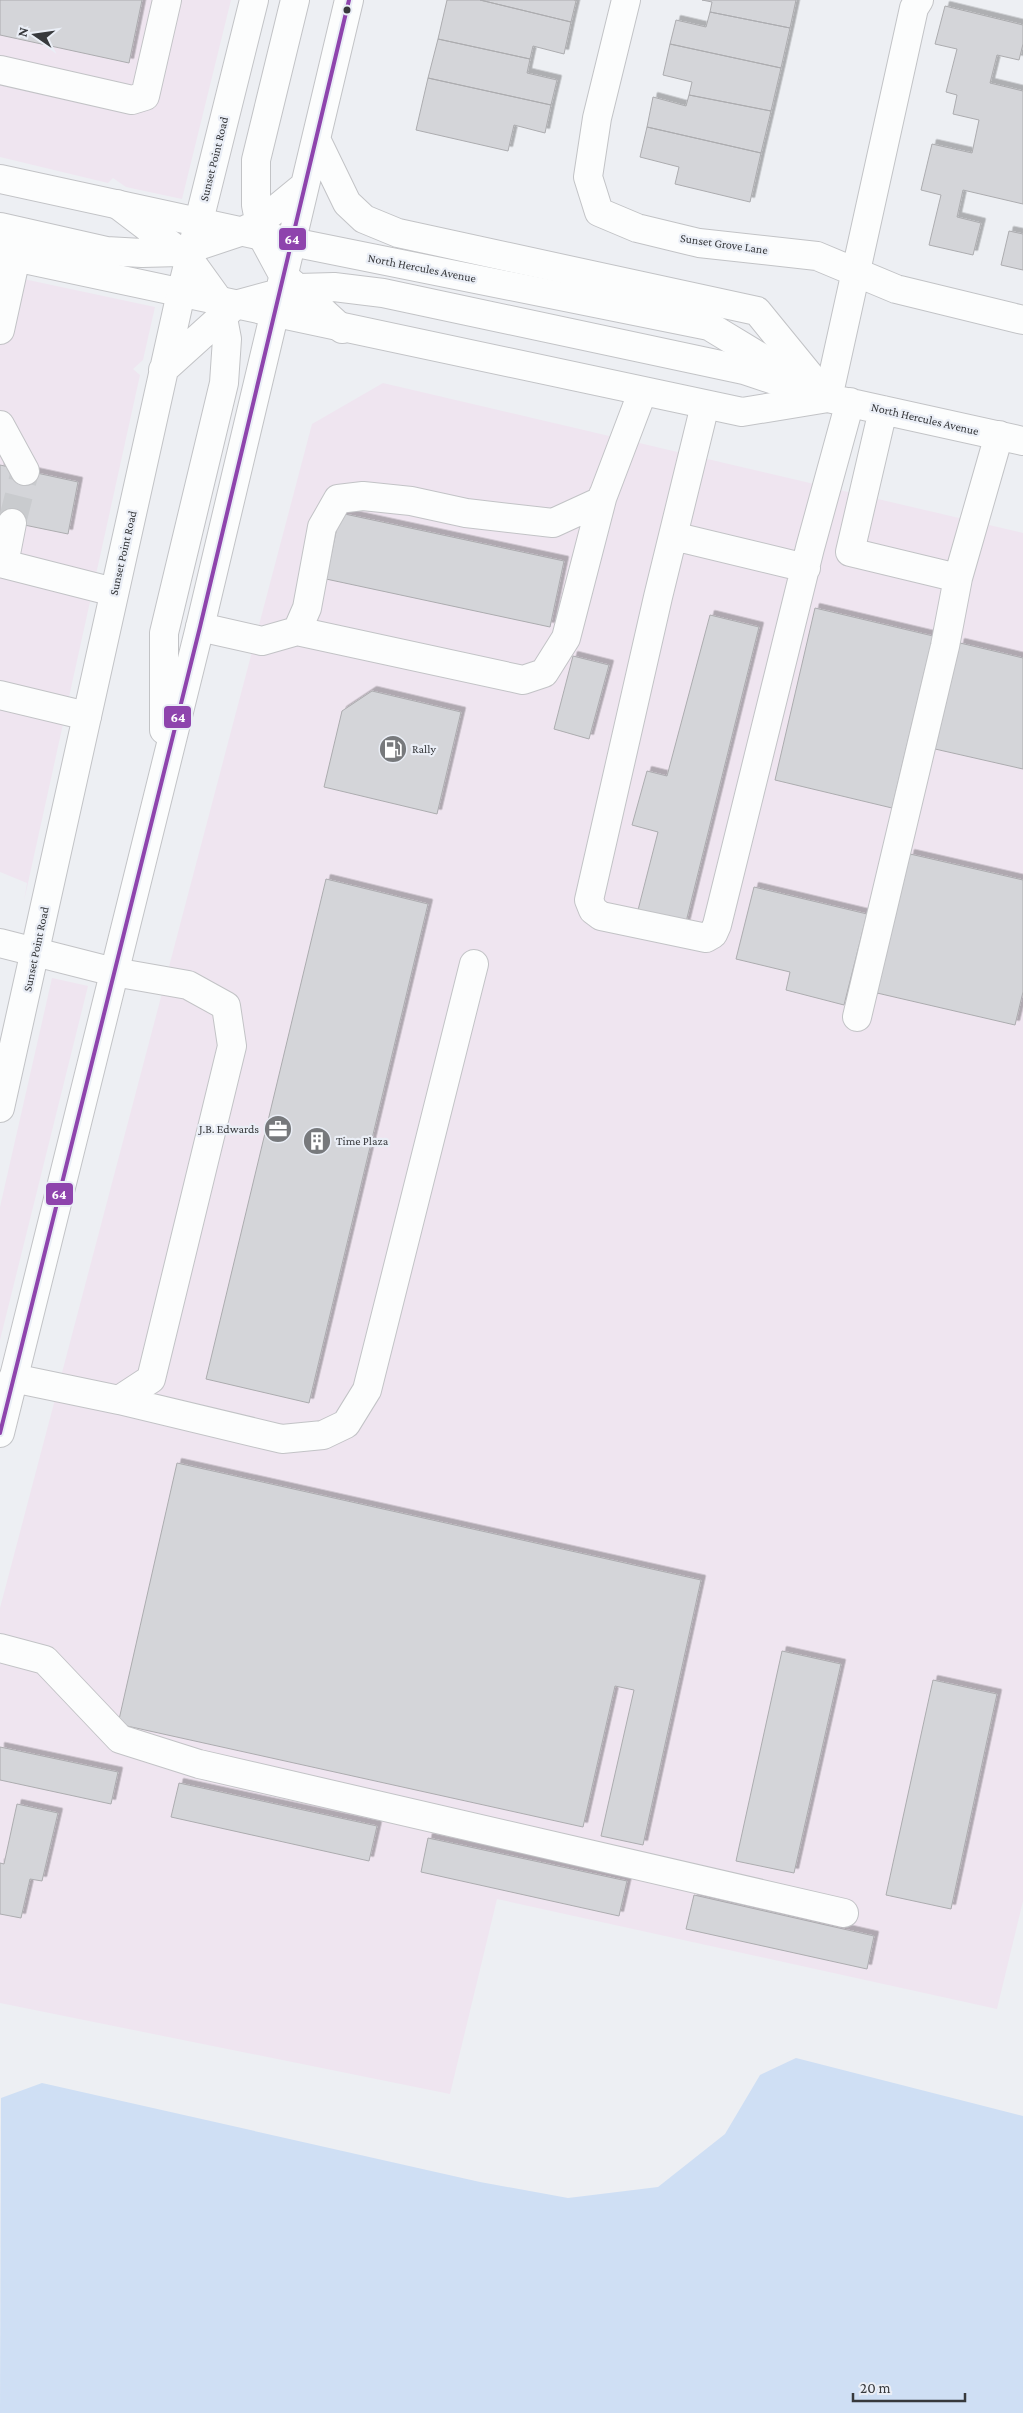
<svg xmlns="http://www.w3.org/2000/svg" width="1023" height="2413" font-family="'Crimson Pro',serif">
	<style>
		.commercial { fill: #efe5f0 }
		.water { fill: #cfdff4 }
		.building { fill: #d4d5d9; stroke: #acacaf; filter: url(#shadow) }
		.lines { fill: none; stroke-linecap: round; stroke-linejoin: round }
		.minor-tunnel { stroke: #c9cbce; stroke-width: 28; stroke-dasharray: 28 14; stroke-linecap: butt }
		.minor-casing { stroke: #c2c3c6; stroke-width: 30 }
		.major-casing { stroke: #c2c3c6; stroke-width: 30 }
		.minor { stroke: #fcfdfd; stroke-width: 28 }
		.major { stroke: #fcfdfd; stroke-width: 28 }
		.bus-1-casing { stroke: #eaeef6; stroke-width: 8 }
		.bus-1 { stroke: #8e44ad; stroke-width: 4 }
		.bus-dot { fill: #37393c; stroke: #eaeef6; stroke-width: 2 }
		.labels { text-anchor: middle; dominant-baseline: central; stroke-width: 4.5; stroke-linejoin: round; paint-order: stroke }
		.street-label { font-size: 12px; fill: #37393c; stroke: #eaeef6 }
		.poi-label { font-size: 12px; fill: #37393c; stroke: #eaeef6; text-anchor: start }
		.line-badge { stroke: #eaeef6; stroke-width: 2 }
		.badge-label { font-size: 14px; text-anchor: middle; font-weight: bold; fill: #fff }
	</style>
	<defs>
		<filter id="shadow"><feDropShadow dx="4.5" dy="-4.5" stdDeviation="0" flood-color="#0004"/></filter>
	</defs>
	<rect width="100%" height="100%" fill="#edeff3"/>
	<!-- commercial -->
	<path class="commercial" d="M0 0H231L182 199 126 187 113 178 108 183 0 157Z
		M0 274 155 307 143 360 133 369 140 375 24 901 27 883 0 872Z
		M383 383 1023 533V1901L997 2009 497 1899 450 2094 0 2003V1608L312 424Z
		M52 978 88 986 0 1340V1207Z"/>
	<!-- water -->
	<path class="water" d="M796 2058 1023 2116V2413H0L1 2098 42 2083 480 2182 568 2198 658 2187 725 2134 760 2075Z"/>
	<!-- building -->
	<path class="building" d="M0 0H142L129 63 0 35Z
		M447 0H480L571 22 564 54 533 46 530 59 438 39Z
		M480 0H574L576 1 571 22Z
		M702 0H796L790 28 710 12 712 2Z
		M945 6 1023 25V44L1019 60 997 55 990 83 1023 91V204L963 190 957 217 981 223 973 255 929 245 941 195 921 190 932 144 972 153 979 120 953 114 957 95 946 92 957 49 935 44Z
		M710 12 790 28 781 68 670 44 676 20 706 27Z
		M438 39 530 59 527 73 557 80 551 105 428 78Z
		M670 44 781 68 771 111 689 95 692 82 663 75Z
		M428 78 551 105 545 133 514 125 508 151 416 130Z
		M689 95 771 111 761 153 647 127 653 97 686 106Z
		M647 127 761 153 750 202 675 184 679 167 640 157Z
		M1009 231 1023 234V270L1001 265Z
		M0 465 78 482 68 534 0 520Z
		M340 513 564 561 550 627 326 579Z
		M815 608 933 636 892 808 775 780Z
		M710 615 759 627 685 926 637 914 658 832 632 825 647 771 667 776Z
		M960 643 1023 658V769L935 749Z
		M573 656 609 665 589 739 554 729Z
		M372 691 461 712 437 814 324 787 342 711Z
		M910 854 1023 880V992L1015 1025 877 993Z
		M326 879 428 904 309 1403 206 1379Z
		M754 887 867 914 844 1005 786 990 790 972 736 959Z
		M177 1463 701 1580 643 1845 601 1836 634 1690 615 1686 583 1827 118 1724Z
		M782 1651 841 1664 794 1873 736 1861Z
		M933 1680 997 1694 951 1909 886 1895Z
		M0 1747 118 1772 111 1804 0 1780Z
		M179 1783 377 1826 369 1861 171 1817Z
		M17 1804 58 1813 42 1881 30 1879 21 1918 0 1914V1863L4 1864Z
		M428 1838 627 1881 619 1916 421 1872Z
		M694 1895 874 1936 867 1969 686 1929Z"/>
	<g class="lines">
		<!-- minor-tunnel -->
		<path class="minor-tunnel" d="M12 523 25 471"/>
		<defs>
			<path id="minor" d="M626 0 597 118 588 177 599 212 637 228 699 243 817 256 896 289 1023 320
				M0 70 132 100 145 96 167 0
				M0 179 262 236 709 326 828 398 1023 441
				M0 254 742 412 828 398
				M0 330 16 257
				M828 398 914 8 919 0
				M705 405 658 597 589 900 593 910 601 916 706 938 713 934 717 925 810 548 850 402
				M883 410 850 552 958 578 999 435
				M0 425 25 471
				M12 523 4 564 114 592
				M673 536 806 568
				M200 627 262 641 297 631 307 608 322 527 338 499 363 496 411 501 466 513 553 523 601 501 642 393
				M297 631 523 680 544 673 566 638 603 495
				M0 695 87 716
				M0 943 114 972 188 985 226 1006 232 1046 151 1379 119 1400 13 1378
				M857 1017 945 646 958 578
				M119 1400 282 1439 323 1435 346 1424 367 1390 474 964
				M0 1648 45 1660 120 1739 199 1764 844 1913"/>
			<path id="major" d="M295 0 256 160V205L262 236 283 275 342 329
				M316 139 347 203 364 219 398 233 757 311 828 398
				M117 204 189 259 220 302 227 339 224 383 164 633V730
				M0 227 106 251 142 253 180 252 243 231 259 223 304 186
				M163 370 235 305 298 288 334 287 383 293 744 370 828 398
				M0 1108 181 293 254 0
				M0 1433 200 627 349 0"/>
		</defs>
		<!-- minor casing -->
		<use href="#minor" class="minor-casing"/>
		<!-- major casing -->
		<use href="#major" class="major-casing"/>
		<!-- minor -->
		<use href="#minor" class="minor"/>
		<!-- major -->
		<use href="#major" class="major"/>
		<defs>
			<path id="bus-1" d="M0 1433 200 627 349 0"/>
		</defs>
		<!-- bus-1 casing -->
		<use href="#bus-1" class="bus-1-casing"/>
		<!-- bus-1 -->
		<use href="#bus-1" class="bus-1"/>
	</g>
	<!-- icons -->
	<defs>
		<symbol id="fuel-disc" viewBox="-11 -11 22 22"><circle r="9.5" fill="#77797c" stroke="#eaeef6"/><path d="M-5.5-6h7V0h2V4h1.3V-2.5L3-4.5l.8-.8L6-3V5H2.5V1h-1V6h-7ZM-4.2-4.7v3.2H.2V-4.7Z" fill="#fff"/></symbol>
		<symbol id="office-disc" viewBox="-11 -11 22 22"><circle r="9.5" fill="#77797c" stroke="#eaeef6"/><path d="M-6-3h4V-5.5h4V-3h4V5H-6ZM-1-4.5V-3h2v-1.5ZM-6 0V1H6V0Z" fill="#fff"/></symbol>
		<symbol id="building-disc" viewBox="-11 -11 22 22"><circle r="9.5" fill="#77797c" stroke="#eaeef6"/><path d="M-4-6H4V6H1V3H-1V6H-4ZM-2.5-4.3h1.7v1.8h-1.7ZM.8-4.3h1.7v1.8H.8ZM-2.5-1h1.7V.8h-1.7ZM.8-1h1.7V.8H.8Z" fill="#fff"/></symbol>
	</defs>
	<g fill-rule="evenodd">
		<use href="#fuel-disc" x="377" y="733" width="32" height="32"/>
		<use href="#office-disc" x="262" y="1113" width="32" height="32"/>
		<use href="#building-disc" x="301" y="1125" width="32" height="32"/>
	</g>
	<!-- markers -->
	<circle class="bus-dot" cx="347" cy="10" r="4.5"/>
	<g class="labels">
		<!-- street labels -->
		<g class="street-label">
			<text transform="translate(214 159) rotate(-76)">Sunset Point Road</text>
			<text transform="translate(724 244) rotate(8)">Sunset Grove Lane</text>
			<text transform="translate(422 268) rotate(11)">North Hercules Avenue</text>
			<text transform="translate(925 419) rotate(13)">North Hercules Avenue</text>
			<text transform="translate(123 553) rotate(-77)">Sunset Point Road</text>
			<text transform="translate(36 949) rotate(-78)">Sunset Point Road</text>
		</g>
		<!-- poi labels -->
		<g class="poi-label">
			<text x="412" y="749">Rally</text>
			<text x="259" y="1129" text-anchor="end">J.B. Edwards</text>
			<text x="336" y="1141">Time Plaza</text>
		</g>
	</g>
	<g class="line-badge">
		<rect x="278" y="227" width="29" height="24" rx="5" fill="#8e44ad"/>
		<rect x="163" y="705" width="29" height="24" rx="5" fill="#8e44ad"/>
		<rect x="45" y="1182" width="29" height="24" rx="5" fill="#8e44ad"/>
	</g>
	<g class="badge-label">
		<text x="292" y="244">64</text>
		<text x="178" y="722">64</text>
		<text x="59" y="1199">64</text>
	</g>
	<!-- north arrow -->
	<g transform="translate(35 35) rotate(283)" stroke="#eaeef6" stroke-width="4" paint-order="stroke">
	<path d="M0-4L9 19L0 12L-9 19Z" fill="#37393c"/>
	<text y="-8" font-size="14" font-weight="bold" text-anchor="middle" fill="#37393c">N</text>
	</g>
	<!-- scale -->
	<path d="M853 2393v8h112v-8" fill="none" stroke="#37393c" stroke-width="2.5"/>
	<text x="860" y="2393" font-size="15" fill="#37393c" stroke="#eaeef6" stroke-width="4" paint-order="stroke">20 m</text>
</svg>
